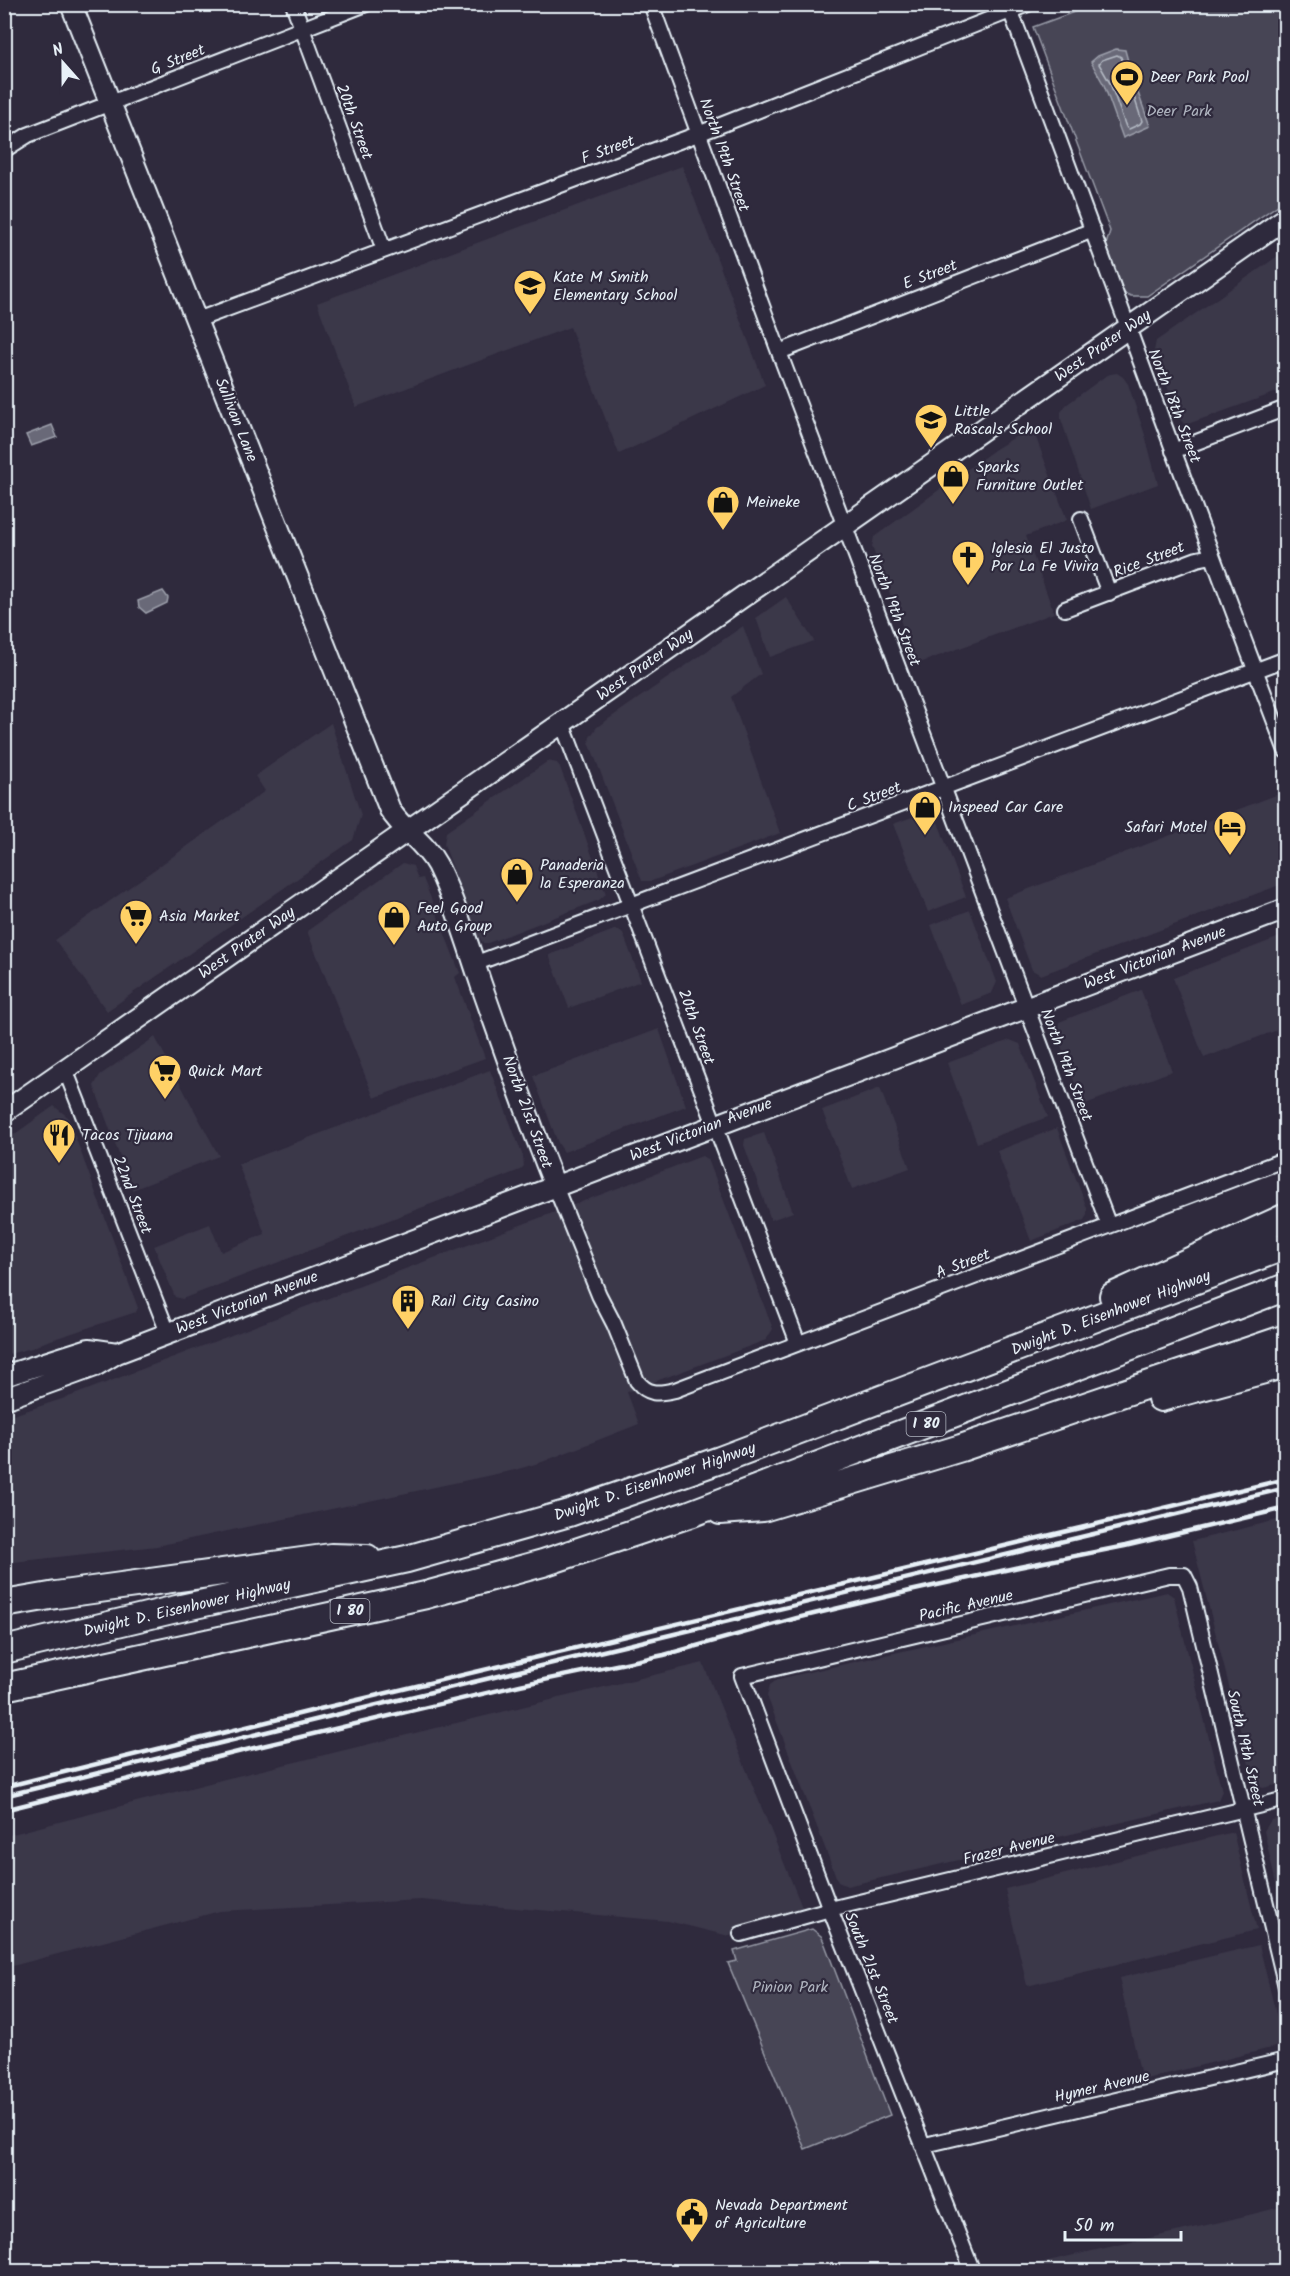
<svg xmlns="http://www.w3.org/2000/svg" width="1290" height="2276" font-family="Kalam,sans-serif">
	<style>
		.built { fill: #3b3749 }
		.green { fill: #464455; stroke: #979aa6; stroke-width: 1.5 }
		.water { fill: #696978; stroke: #9c9fab; stroke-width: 1.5 }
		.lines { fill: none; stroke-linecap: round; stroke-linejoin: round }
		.shore { stroke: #b5bbc5; stroke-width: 1.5 }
		.street-casing { stroke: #e8f1f8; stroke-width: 18 }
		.secondary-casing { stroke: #e8f1f8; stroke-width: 24 }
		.highway-casing { stroke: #e8f1f8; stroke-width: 30 }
		.street { stroke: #2f2a3d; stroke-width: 14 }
		.secondary { stroke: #2f2a3d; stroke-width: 20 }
		.highway { stroke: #2f2a3d; stroke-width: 26 }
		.rail { stroke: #e8f1f8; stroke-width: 4.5 }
		.labels { text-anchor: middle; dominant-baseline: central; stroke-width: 4.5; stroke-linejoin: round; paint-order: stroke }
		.shield { fill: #2f2a3d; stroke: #b0b5c0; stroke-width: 1.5 }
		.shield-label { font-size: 15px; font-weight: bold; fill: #e8f1f8 }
		.street-label { font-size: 16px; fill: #e8f1f8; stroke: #2f2a3d }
		.poi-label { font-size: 16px; fill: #e8f1f8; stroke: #2f2a3d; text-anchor: start }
		.park-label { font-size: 16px; fill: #afb4bf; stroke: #2f2a3d }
	</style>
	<rect width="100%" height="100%" fill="#2f2a3d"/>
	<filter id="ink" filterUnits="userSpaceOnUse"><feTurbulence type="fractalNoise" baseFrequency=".0167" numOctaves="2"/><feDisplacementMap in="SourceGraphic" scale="12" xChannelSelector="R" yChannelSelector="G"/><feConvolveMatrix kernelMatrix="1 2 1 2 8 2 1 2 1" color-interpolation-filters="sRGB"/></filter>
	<g filter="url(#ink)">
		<!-- built -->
		<path class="built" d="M682 166 765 385 619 454 570 327 356 407 317 303Z
			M1285 251V389L1185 425 1179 418 1154 351 1156 341Z
			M1117 373 1123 377 1128 384 1145 435 1158 484 1091 509 1061 419V412L1066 405 1104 377 1110 374Z
			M1028 429 1035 435 1067 520 1026 536 1054 613 917 664 875 555 872 546 874 537 994 450Z
			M786 597 814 641 770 657 756 618Z
			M743 626 761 674 731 697 780 833 652 881H642L589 742 590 737 597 727Z
			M331 723 361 815 353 840 107 1011 55 940 265 791 255 776Z
			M548 761 557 763 560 767 606 894 599 900 488 943H483L477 934 444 844 446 832Z
			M1276 795 1285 820V883L1041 975 1032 970 1005 898Z
			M926 812 935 814 966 897 928 912 893 824Z
			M403 863 413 866 418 879 423 878 460 973 455 977 485 1058 374 1098 307 931Z
			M970 910 997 982 992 993 961 1005 931 925Z
			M614 930H619L623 933 641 981 569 1008 549 955Z
			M1285 935V1027L1204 1058 1173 978Z
			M1141 990 1172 1071 1083 1105 1057 1035 1059 1022Z
			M659 1029 686 1106 564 1152 558 1143 533 1076Z
			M155 1037 219 1156 132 1190 94 1086 100 1075Z
			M1010 1040 1020 1044 1048 1117 977 1143 947 1063Z
			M490 1070 523 1156 524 1166 520 1170 182 1299 175 1297 154 1246 210 1224 221 1252 265 1234 238 1164Z
			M880 1088 910 1168 852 1189 822 1110Z
			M54 1106 68 1117 138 1308 136 1312 45 1342 32 1348 5 1355V1141Z
			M1057 1128 1087 1208V1215L1084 1220 1077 1223 1031 1241 997 1151Z
			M764 1133 793 1212 771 1220 744 1145 745 1139Z
			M702 1156 708 1159 773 1329 766 1340 627 1392 639 1424 542 1462 515 1470 157 1546 5 1563 4 1418 71 1396Z
			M1285 1518V1783L1263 1788 1254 1784 1192 1541Z
			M1167 1592 1174 1597 1222 1791 1218 1800 847 1886 838 1882 767 1696 770 1685 778 1679Z
			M703 1663 808 1922 729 1936 668 1921 421 1900 220 1911 5 1968V1836L225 1779Z
			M1285 1817H1286L1285 1924 1264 1831 1271 1820Z
			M1233 1832 1257 1930 1027 1986 1005 1889Z
			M1259 1945 1282 2038 1279 2046 1142 2080 1119 1978Z
			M1285 2206V2271H1003L1220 2222Z"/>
		<!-- green -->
		<path class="green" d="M1093 5H1285V200L1147 296H1131L1121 292 1104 252 1110 231 1033 27Z
			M812 1929 821 1936 824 1942 890 2115 805 2149 728 1963 737 1961 734 1951Z"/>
		<!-- water -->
		<path class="water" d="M1116 49 1125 50 1132 76 1150 126 1123 138 1104 85 1091 62 1098 56Z
			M52 425 57 437 31 446 26 435Z
			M163 591 168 598 167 603 146 613 139 607 138 601Z"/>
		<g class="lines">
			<!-- shore -->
			<path class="shore" d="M1117 55 1121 57 1142 121 1140 124 1129 129 1126 127 1110 83 1099 64 1102 60Z"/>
			<defs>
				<path id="street" d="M293 4 384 250
					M651 4 779 352 1109 1226
					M1008 4C1102 253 1191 503 1286 751
					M4 150 28 135 366 4
					M197 320 698 134 1028 4
					M779 352 1093 230
					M1173 451 1286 408
					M1081 519 1109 593
					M1065 609 1197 559 1212 556
					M562 723 798 1343
					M474 964 1286 659
					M65 1069 168 1333
					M555 1186 599 1295 614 1324 637 1381C648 1395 658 1394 675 1390L1286 1159
					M741 1934 830 1909 1286 1799
					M925 2145 1286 2060
					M973 2272 830 1909 742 1676 1169 1575H1184L1190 1587 1286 1987"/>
				<path id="secondary" d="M71 4 390 810C404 832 424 841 437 865 455 902 468 945 481 984 505 1052 528 1119 555 1186
					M4 1112 1286 218
					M4 1376 89 1349 117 1353
					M4 1399 95 1366 117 1353 1286 909"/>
				<path id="highway" d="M1113 1296 1286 1217
					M1161 1398 1286 1364
					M720 1511 763 1508 961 1448 1286 1338
					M4 1604 56 1595 331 1557 367 1558
					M4 1650 172 1610 407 1559 569 1513 720 1460 1286 1246
					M4 1687 426 1595 543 1563 690 1514 1286 1287"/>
			</defs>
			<!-- street casing -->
			<use href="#street" class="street-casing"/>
			<!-- secondary casing -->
			<use href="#secondary" class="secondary-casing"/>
			<!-- highway casing -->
			<use href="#highway" class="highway-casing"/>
			<!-- street -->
			<use href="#street" class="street"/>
			<!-- secondary -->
			<use href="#secondary" class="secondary"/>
			<!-- highway -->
			<use href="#highway" class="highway"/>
			<!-- rail -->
			<path class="rail" d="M4 1787 311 1711 1286 1479
				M4 1796 356 1710 1286 1488
				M4 1810 258 1747 520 1685 664 1655 797 1618 910 1591 1019 1567 1125 1546 1286 1508"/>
		</g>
	</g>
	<!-- icons -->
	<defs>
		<symbol id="stadium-pin" viewBox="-11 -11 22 30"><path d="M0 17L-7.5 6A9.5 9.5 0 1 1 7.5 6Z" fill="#ffd166" stroke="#2f2a3d"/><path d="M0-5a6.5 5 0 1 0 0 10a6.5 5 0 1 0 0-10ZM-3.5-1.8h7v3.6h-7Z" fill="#111"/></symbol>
		<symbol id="school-pin" viewBox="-11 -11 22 30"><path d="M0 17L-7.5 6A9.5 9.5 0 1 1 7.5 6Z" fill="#ffd166" stroke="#2f2a3d"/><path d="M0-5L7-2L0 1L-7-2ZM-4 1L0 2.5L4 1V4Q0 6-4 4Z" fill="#111"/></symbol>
		<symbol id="shop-pin" viewBox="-11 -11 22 30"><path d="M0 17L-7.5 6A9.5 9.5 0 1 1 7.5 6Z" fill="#ffd166" stroke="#2f2a3d"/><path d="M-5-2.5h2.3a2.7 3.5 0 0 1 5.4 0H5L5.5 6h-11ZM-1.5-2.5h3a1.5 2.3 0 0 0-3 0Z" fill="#111"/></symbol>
		<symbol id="church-pin" viewBox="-11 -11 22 30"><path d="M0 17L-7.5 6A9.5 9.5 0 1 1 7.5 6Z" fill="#ffd166" stroke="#2f2a3d"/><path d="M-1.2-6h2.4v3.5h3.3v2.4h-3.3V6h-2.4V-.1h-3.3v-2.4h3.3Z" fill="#111"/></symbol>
		<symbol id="hotel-pin" viewBox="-11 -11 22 30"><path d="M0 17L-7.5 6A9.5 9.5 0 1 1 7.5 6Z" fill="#ffd166" stroke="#2f2a3d"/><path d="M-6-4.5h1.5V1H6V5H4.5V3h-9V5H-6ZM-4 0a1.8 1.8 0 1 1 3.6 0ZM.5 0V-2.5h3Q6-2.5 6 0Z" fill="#111"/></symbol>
		<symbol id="supermarket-pin" viewBox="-11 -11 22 30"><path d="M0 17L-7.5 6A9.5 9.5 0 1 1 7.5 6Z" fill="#ffd166" stroke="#2f2a3d"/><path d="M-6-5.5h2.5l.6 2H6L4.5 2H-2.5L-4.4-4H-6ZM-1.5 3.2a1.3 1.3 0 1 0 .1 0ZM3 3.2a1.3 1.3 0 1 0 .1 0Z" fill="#111"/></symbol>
		<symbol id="restaurant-pin" viewBox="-11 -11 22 30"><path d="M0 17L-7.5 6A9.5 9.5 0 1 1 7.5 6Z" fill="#ffd166" stroke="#2f2a3d"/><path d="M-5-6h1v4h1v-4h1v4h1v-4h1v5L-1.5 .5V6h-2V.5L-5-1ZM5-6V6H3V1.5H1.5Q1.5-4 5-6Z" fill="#111"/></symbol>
		<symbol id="building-pin" viewBox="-11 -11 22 30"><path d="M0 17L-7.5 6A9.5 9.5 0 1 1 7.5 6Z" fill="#ffd166" stroke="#2f2a3d"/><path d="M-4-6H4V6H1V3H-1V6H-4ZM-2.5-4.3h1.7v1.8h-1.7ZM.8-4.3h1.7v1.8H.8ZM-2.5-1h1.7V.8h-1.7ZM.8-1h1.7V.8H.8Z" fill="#111"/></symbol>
		<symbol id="civic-pin" viewBox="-11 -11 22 30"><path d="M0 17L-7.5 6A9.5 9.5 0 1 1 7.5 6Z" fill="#ffd166" stroke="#2f2a3d"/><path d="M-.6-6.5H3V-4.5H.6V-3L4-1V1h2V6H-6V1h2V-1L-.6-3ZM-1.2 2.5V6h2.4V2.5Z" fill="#111"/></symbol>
	</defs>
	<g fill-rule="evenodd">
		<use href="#stadium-pin" x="1108" y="58" width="38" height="52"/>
		<use href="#school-pin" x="511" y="267" width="38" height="52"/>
		<use href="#school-pin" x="912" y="401" width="38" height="52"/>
		<use href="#shop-pin" x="934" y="457" width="38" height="52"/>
		<use href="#shop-pin" x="704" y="483" width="38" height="52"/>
		<use href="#church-pin" x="949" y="538" width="38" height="52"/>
		<use href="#shop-pin" x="906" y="788" width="38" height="52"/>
		<use href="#hotel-pin" x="1211" y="808" width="38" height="52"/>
		<use href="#shop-pin" x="498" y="855" width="38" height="52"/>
		<use href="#supermarket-pin" x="117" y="897" width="38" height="52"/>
		<use href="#shop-pin" x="375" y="898" width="38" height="52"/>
		<use href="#supermarket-pin" x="146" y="1052" width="38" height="52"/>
		<use href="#restaurant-pin" x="40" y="1116" width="38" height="52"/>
		<use href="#building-pin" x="389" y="1282" width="38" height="52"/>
		<use href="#civic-pin" x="673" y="2195" width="38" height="52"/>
	</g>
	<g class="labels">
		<!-- shield labels -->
		<g class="shield">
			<rect x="906.5" y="1412" width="39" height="24" rx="4.5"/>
			<rect x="330.5" y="1599" width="39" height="24" rx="4.5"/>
		</g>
		<g class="shield-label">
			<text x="926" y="1424">I 80</text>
			<text x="350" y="1611">I 80</text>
		</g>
		<!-- street labels -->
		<g class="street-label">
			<text transform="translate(178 60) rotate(-22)">G Street</text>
			<text transform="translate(354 122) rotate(70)">20th Street</text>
			<text transform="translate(608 150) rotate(-20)">F Street</text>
			<text transform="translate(724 155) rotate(70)">North 19th Street</text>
			<text transform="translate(930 275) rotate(-21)">E Street</text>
			<text transform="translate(1103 346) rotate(-35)">West Prater Way</text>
			<text transform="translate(1174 406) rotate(69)">North 18th Street</text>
			<text transform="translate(236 420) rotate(68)">Sullivan Lane</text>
			<text transform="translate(1149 560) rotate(-21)">Rice Street</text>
			<text transform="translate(894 610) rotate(69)">North 19th Street</text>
			<text transform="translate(645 665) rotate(-35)">West Prater Way</text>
			<text transform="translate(874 797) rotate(-21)">C Street</text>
			<text transform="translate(247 943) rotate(-35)">West Prater Way</text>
			<text transform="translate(1155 958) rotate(-21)">West Victorian Avenue</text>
			<text transform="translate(696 1027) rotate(70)">20th Street</text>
			<text transform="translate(1066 1065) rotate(69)">North 19th Street</text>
			<text transform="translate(527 1112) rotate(70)">North 21st Street</text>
			<text transform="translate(701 1130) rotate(-21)">West Victorian Avenue</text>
			<text transform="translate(132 1195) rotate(69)">22nd Street</text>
			<text transform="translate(963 1264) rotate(-21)">A Street</text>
			<text transform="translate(247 1303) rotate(-21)">West Victorian Avenue</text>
			<text transform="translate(1111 1313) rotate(-21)">Dwight D. Eisenhower Highway</text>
			<text transform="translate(655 1482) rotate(-19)">Dwight D. Eisenhower Highway</text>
			<text transform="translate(966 1606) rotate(-13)">Pacific Avenue</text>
			<text transform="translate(187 1608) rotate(-13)">Dwight D. Eisenhower Highway</text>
			<text transform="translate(1245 1748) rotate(77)">South 19th Street</text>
			<text transform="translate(1009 1849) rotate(-14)">Frazer Avenue</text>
			<text transform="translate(871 1968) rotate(68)">South 21st Street</text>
			<text transform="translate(1102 2087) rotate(-13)">Hymer Avenue</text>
		</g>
		<!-- poi labels -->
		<g class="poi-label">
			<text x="1150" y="77">Deer Park Pool</text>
			<text x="553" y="277">Kate M Smith<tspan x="553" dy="18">Elementary School</tspan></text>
			<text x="954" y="411">Little<tspan x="954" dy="18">Rascals School</tspan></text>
			<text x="976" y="467">Sparks<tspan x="976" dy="18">Furniture Outlet</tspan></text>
			<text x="746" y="502">Meineke</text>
			<text x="991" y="548">Iglesia El Justo<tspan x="991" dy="18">Por La Fe Vivira</tspan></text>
			<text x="948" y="807">Inspeed Car Care</text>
			<text x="1207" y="827" text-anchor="end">Safari Motel</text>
			<text x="540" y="865">Panaderia<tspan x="540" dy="18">la Esperanza</tspan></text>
			<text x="417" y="908">Feel Good<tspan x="417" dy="18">Auto Group</tspan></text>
			<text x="159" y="916">Asia Market</text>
			<text x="188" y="1071">Quick Mart</text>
			<text x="82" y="1135">Tacos Tijuana</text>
			<text x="431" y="1301">Rail City Casino</text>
			<text x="715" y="2205">Nevada Department<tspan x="715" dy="18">of Agriculture</tspan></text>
		</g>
		<!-- park labels -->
		<g class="park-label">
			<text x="1179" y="111">Deer Park</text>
			<text x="790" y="1987">Pinion Park</text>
		</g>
	</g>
	<!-- margin -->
	<rect width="1290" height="2276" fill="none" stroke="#2f2a3d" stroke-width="24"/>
	<rect x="12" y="12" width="1266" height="2252" fill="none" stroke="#e8f1f8" stroke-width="2" filter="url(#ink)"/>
	<!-- north arrow -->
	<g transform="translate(63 63) rotate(339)" stroke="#2f2a3d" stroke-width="4.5" paint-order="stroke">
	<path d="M0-4.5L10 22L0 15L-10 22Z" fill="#e8f1f8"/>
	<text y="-9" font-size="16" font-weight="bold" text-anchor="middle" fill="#e8f1f8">N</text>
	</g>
	<!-- scale -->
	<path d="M1065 2231v9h116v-9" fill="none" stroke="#e8f1f8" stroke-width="3"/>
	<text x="1074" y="2231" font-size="18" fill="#e8f1f8" stroke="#2f2a3d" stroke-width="4.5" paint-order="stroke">50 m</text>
</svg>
